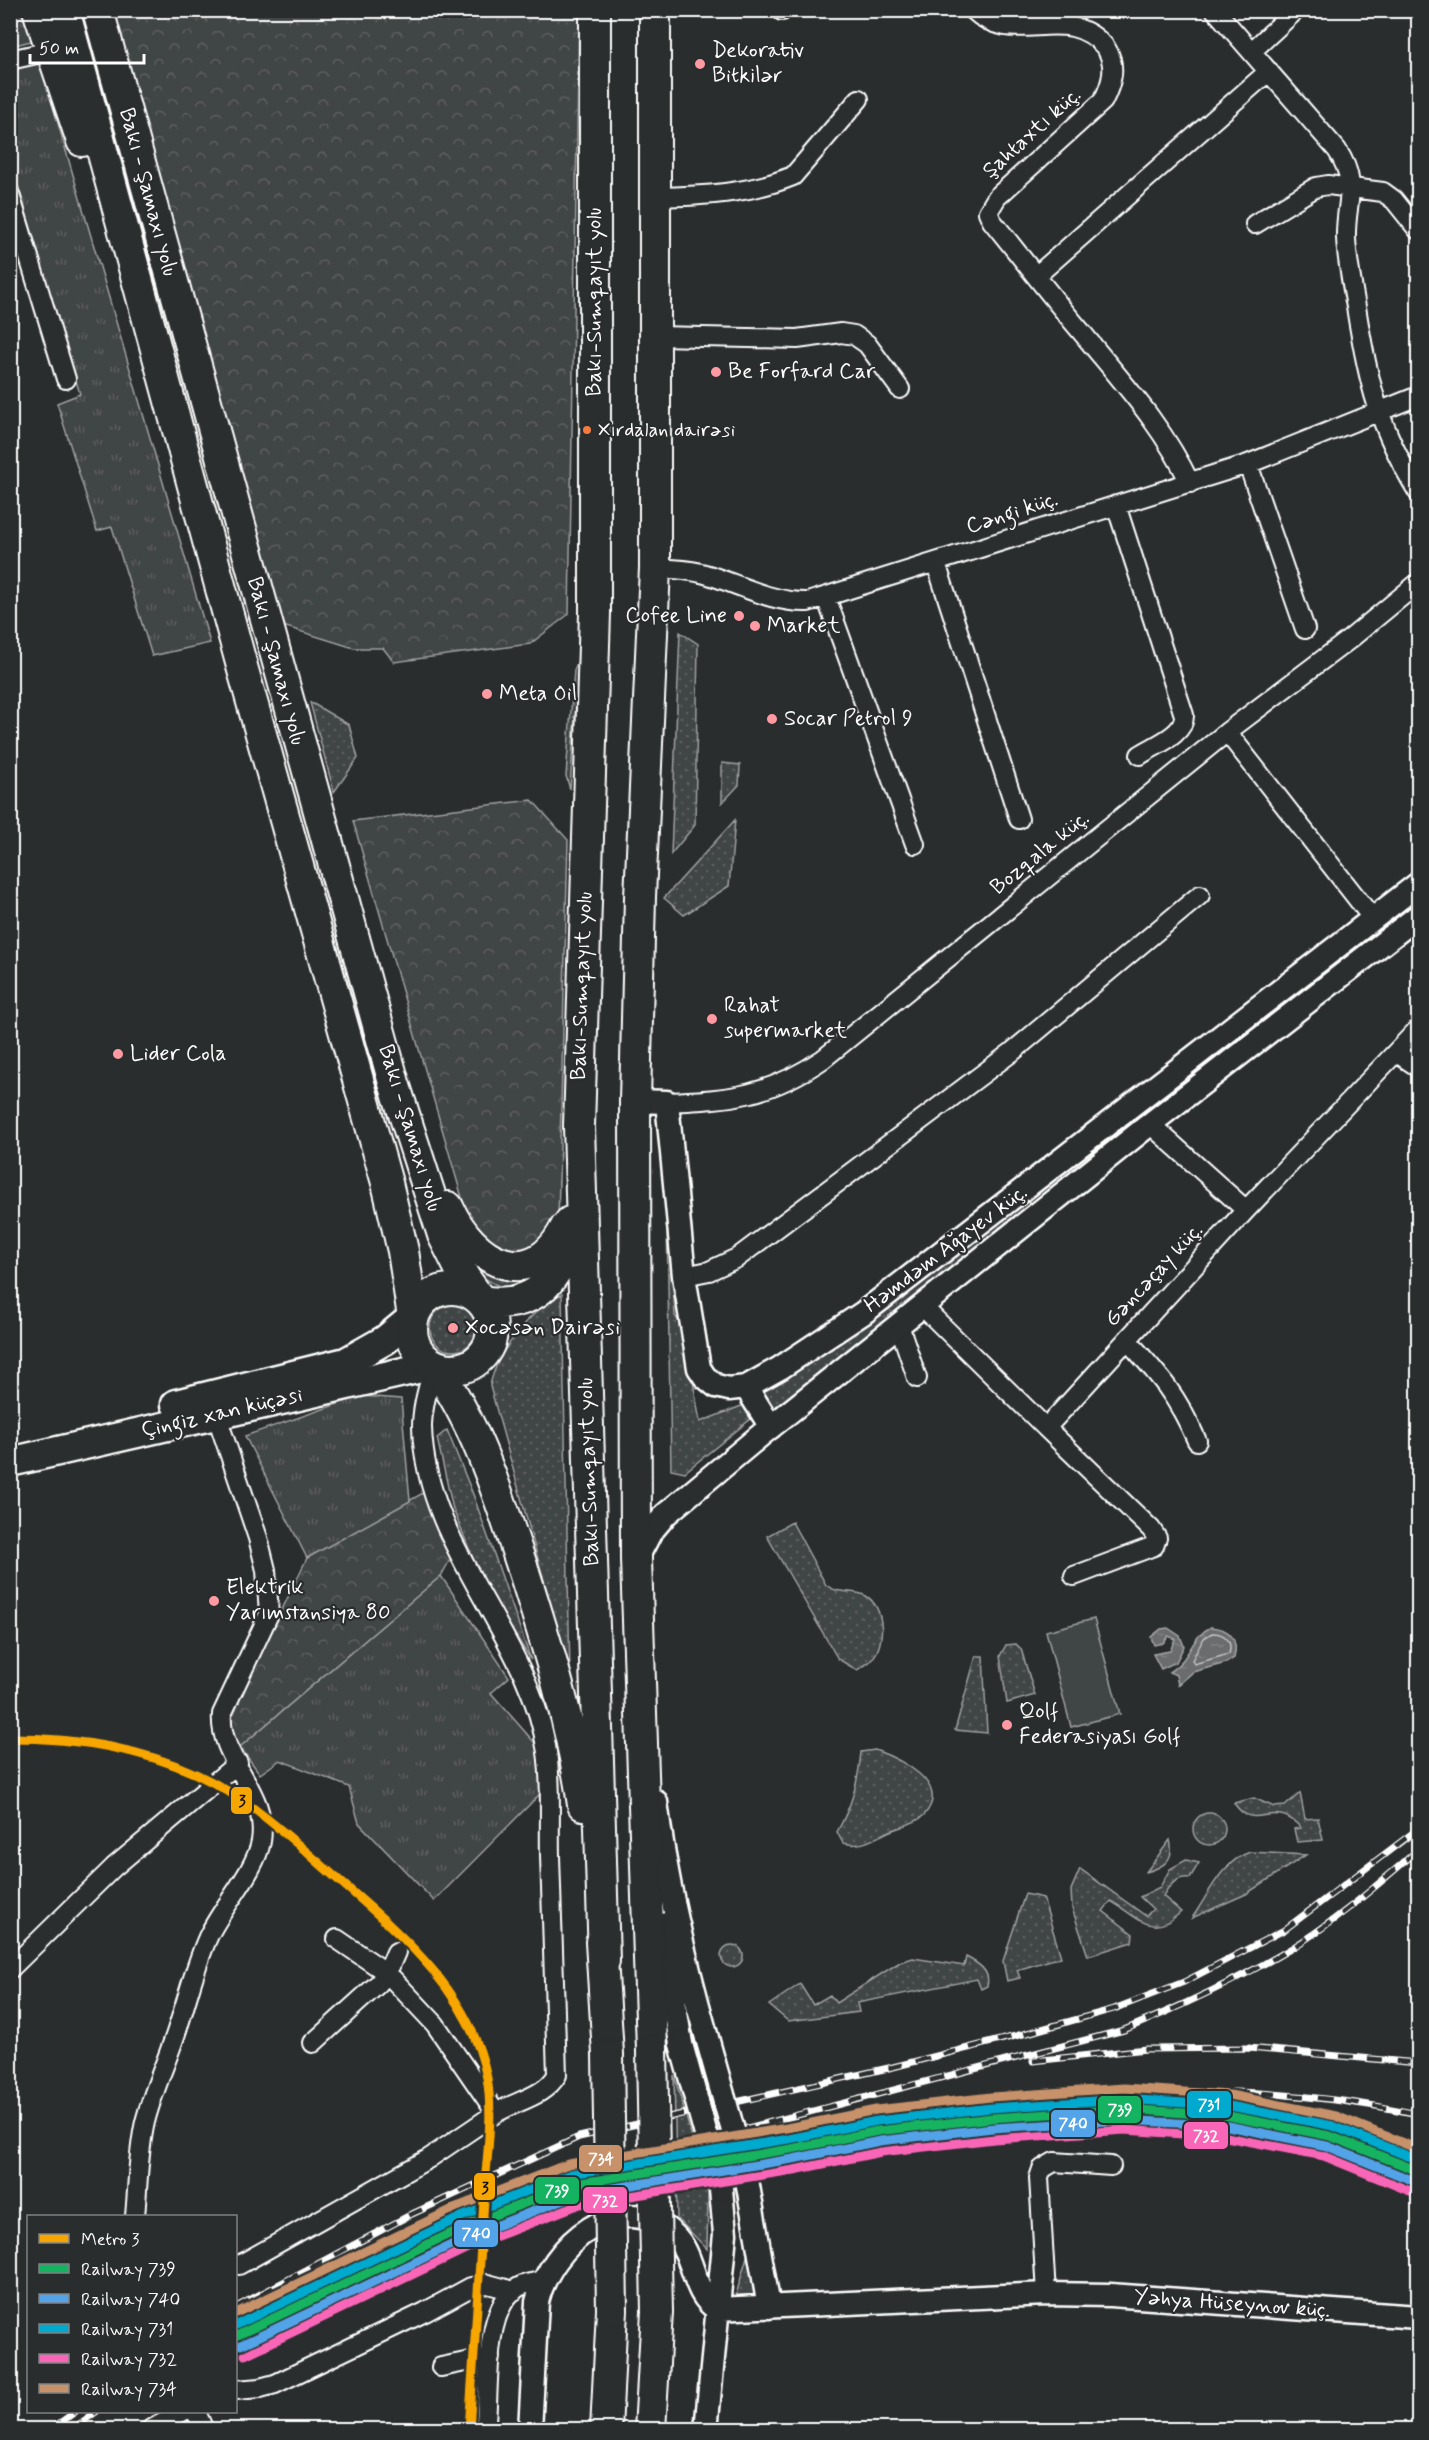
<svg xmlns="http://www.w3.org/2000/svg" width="1429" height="2440" font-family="Mynerve,sans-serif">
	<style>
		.grass { fill: url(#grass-dots); stroke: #a0a2a2; stroke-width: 1.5 }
		.forest { fill: url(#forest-crowns); stroke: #a0a2a2; stroke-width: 1.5 }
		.park { fill: url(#park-tufts); stroke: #a0a2a2; stroke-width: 1.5 }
		.pitch { fill: #414445; stroke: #a0a2a2; stroke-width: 1.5 }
		.water { fill: url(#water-ripples); stroke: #a6a7a7; stroke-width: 1.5 }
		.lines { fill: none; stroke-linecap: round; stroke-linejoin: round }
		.shore { stroke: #c3c4c5; stroke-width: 1.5 }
		.minor-casing { stroke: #fff; stroke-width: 22 }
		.tertiary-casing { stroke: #fff; stroke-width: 27 }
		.primary-casing { stroke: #fff; stroke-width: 33 }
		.trunk-casing { stroke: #fff; stroke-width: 34 }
		.minor { stroke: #2a2d2e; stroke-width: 18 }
		.tertiary { stroke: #2a2d2e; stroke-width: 22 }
		.primary { stroke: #2a2d2e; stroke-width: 28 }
		.trunk { stroke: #2a2d2e; stroke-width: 30 }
		.rail-casing { stroke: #fff; stroke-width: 7 }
		.rail { stroke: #2a2d2e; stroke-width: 4.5; stroke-dasharray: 14; stroke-linecap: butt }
		.tertiary-bridge-casing { stroke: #fff; stroke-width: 27; stroke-linecap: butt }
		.trunk-bridge-casing { stroke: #fff; stroke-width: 34; stroke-linecap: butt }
		.tertiary-bridge { stroke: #2a2d2e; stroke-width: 22 }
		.trunk-bridge { stroke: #2a2d2e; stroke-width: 30 }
		.rail-1-casing { stroke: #2a2d2e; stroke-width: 14 }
		.rail-2-casing { stroke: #2a2d2e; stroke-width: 14 }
		.rail-3-casing { stroke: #2a2d2e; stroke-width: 14 }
		.rail-4-casing { stroke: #2a2d2e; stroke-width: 14 }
		.rail-5-casing { stroke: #2a2d2e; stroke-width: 14 }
		.rail-1 { stroke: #13b361; stroke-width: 9 }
		.rail-2 { stroke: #53a3e8; stroke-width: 9 }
		.rail-3 { stroke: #00a9ce; stroke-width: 9 }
		.rail-4 { stroke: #fa66b7; stroke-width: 9 }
		.rail-5 { stroke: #c7916a; stroke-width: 9 }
		.metro-1-casing { stroke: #2a2d2e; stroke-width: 14 }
		.metro-1 { stroke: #f7a600; stroke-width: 9 }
		.poi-dot { fill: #ff9aa2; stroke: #2a2d2e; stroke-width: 2 }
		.bus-dot { fill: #f6793e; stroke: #2a2d2e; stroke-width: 2 }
		.labels { text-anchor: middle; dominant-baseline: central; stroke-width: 4.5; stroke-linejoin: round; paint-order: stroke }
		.bus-label { font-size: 20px; fill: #fff; stroke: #2a2d2e; text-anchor: start }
		.poi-label { font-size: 22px; fill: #fff; stroke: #2a2d2e; text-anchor: start }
		.street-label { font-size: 22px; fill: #fff; stroke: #2a2d2e }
		.line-badge { stroke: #2a2d2e; stroke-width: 2 }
		.badge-label { font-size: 16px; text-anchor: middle; font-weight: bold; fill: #fff }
		.pale-badge-label { font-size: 16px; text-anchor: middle; font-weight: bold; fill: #111 }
	</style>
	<defs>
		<pattern id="grass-dots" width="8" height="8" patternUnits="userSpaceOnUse" patternTransform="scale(1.5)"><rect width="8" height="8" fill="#414445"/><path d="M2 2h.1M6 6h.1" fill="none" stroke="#5e6061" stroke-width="1.8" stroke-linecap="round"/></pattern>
		<pattern id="forest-crowns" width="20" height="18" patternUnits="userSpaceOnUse" patternTransform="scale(1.5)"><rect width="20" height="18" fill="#414445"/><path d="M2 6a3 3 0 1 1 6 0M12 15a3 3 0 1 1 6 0" fill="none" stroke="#5e6061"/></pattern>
		<pattern id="park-tufts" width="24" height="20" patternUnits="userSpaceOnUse" patternTransform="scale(1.5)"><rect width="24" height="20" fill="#414445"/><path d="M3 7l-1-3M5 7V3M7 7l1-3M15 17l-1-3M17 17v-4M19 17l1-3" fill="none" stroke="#5e6061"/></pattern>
		<pattern id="water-ripples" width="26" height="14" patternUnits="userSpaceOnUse" patternTransform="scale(1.5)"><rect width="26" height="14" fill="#6a6c6d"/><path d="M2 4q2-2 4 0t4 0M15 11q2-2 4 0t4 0" fill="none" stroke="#808283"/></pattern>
	</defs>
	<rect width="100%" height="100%" fill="#2a2d2e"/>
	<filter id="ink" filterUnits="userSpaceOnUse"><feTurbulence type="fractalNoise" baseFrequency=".0167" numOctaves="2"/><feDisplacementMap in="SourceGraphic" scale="12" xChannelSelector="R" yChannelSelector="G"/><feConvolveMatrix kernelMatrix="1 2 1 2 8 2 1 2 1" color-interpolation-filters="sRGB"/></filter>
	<g filter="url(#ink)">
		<!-- grass -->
		<path class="grass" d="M680 632 698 644 695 825 671 854Z
			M579 659 570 789 566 776 574 670Z
			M310 702 349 725 358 758 334 792Z
			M722 763 740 765 739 785 722 803Z
			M735 820 729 886 684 915 664 898Z
			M1418 892V907L769 1413 757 1392Z
			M666 1158 675 1316 684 1329 700 1422 744 1405 752 1418 685 1472 671 1469Z
			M467 1261 547 1270 512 1290C492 1285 480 1277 467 1261Z
			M562 1294 570 1674 490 1386C496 1353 532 1308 562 1294Z
			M430 1328a23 23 0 1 1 46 0a23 23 0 1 1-46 0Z
			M447 1430 474 1497 531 1660 483 1583 453 1509 437 1438Z
			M792 1522 826 1585C838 1595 853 1589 866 1596 885 1607 886 1644 872 1659 869 1664 861 1667 857 1670L838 1659 767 1536Z
			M1016 1644 1021 1649 1035 1695 1007 1703 1000 1656 1006 1645Z
			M976 1656H983L987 1733 955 1730Z
			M875 1750C897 1758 953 1783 924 1815 917 1823 900 1827 890 1831 872 1839 863 1848 843 1843L837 1832C852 1805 858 1783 861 1752Z
			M1300 1793 1305 1819 1318 1818 1323 1840 1297 1842 1294 1829 1301 1828C1272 1796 1255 1835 1234 1803L1254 1798 1274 1807 1285 1806Z
			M1193 1829a16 16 0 1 1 32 0a16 16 0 1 1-32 0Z
			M1170 1840C1175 1860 1164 1867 1146 1872Z
			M1250 1852 1306 1855 1246 1894 1192 1918C1209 1894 1221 1862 1250 1852Z
			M1186 1860 1199 1863 1190 1878C1177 1876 1169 1885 1163 1896L1181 1912C1152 1940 1138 1917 1111 1901L1103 1911 1133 1934 1132 1942 1088 1956 1072 1908 1071 1890 1080 1869 1146 1916 1153 1909 1140 1897 1160 1887 1170 1869Z
			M1025 1894 1043 1898 1061 1957 1017 1970 1020 1978 1007 1981 1003 1961Z
			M721 1956a11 11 0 1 1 22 0a11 11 0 1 1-22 0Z
			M966 1957C978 1963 991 1971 987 1986L981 1989 977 1979 857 2003 859 2012 788 2021 769 2005 800 1984 813 2005 830 1995 836 2003 900 1962 913 1958 964 1966Z
			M674 2075 708 2193 707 2249 677 2218Z
			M748 2253 756 2302H734Z"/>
		<!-- forest -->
		<path class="forest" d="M108 11H579L569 614 530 644 394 662 383 648H354L283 626Z
			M532 800 568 840 558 1220 527 1255 494 1250 467 1215 353 821Z
			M423 1493 451 1558 441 1576 240 1747 228 1721 307 1558Z"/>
		<!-- park -->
		<path class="park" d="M11 11H26L35 40 11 46Z
			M40 62 210 643 152 656 112 527 97 531 57 403 80 394 11 161V70Z
			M361 1396 401 1399 410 1501 307 1558 245 1436Z
			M441 1576 509 1677 491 1693 541 1750 540 1794 434 1901 359 1823 349 1787 280 1760 260 1774 240 1747Z"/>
		<!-- pitch -->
		<path class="pitch" d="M1094 1619 1120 1714 1071 1727 1046 1631Z"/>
		<!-- water -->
		<path class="water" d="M1211 1627C1230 1628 1239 1640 1234 1658L1226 1663 1193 1672 1178 1685 1176 1675 1169 1672C1192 1658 1190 1637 1211 1627Z
			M1168 1628 1180 1636 1184 1646 1176 1662 1161 1669 1153 1654 1170 1651 1175 1639 1168 1636 1163 1643 1154 1645 1151 1637 1161 1629Z"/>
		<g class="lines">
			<!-- shore -->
			<path class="shore" d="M1212 1633C1225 1633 1233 1641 1229 1654L1194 1664 1192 1660 1204 1638Z"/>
			<defs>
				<path id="minor" d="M781 10 782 11
					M973 10C1015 50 1066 0 1106 48 1117 66 1112 83 1103 101L997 197 988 212 992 221C1023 259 1052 298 1084 335 1123 383 1163 426 1190 483
					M1215 10 1337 150C1360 185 1345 201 1346 238 1347 261 1352 284 1356 307 1368 382 1378 426 1418 492
					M1252 51 1296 10
					M10 60 50 51
					M10 195 66 379
					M655 197C702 196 749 194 793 176L859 99
					M1255 224 1316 187 1328 185 1383 192 1394 200 1418 230
					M1036 276 1269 71
					M656 336 797 339 841 333 854 335 867 344 900 389
					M1248 464 1305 629
					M1116 505 1184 715C1185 735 1155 745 1140 755
					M936 563 1019 819
					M655 568C671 569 689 569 705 574 739 584 772 603 808 602L1248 464 1418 396
					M826 597 915 844
					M1227 732 1373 919
					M1397 1053 1418 1067
					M667 1102C732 1099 767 1097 823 1059L1227 732 1350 639 1418 583
					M1150 1124 1246 1210
					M684 1276 709 1271 737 1258 1012 1052 1200 895
					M922 1306 1046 1428 1246 1210 1418 1029
					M899 1325 917 1378
					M1127 1340C1160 1376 1177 1395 1197 1441
					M1046 1428 1151 1529 1157 1538 1154 1546 1074 1576
					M337 1939 387 1973 435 2024 496 2113C518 2100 544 2097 557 2075 555 2002 552 1929 550 1856 549 1822 552 1786 547 1752 530 1635 425 1549 422 1427 422 1406 429 1385 434 1365
					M10 1969 114 1867 238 1763
					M313 2043 378 1984 387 1973 396 1952
					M135 2216C138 2185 138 2152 145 2122 153 2090 168 2059 178 2027 188 1997 195 1966 208 1937 221 1908 256 1871 261 1841 269 1792 218 1759 222 1714L269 1614 266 1570 258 1538 216 1414
					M239 2265 428 2159 496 2113
					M1046 2294 1039 2178 1042 2169 1054 2162 1111 2166
					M441 2367 490 2357
					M236 2390 260 2388 275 2384 425 2312 471 2287 488 2284 514 2291
					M196 2412 204 2430
					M150 2430 182 2412
					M485 2430C491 2392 480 2302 523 2285 529 2283 536 2282 542 2281"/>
				<path id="tertiary" d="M635 1101 667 1102 684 1276 699 1368 705 1377 716 1386 729 1389 746 1387 780 1368 863 1313 1418 884
					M746 1387 771 1427
					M637 1558 650 1533 666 1514 762 1434 1150 1124 1418 916
					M656 1802C666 1881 685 1961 707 2038
					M667 1924 671 1982 681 2044
					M747 2180 769 2307
					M530 2430 537 2302C550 2246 620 2184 674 2235 696 2256 691 2293 717 2309L1046 2294 1110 2295 1418 2317
					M706 2430 725 2234 721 2189"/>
				<path id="primary" d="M176 1404 346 1362 385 1340 413 1317
					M10 1462 434 1365"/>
				<path id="trunk" d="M38 10 82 141
					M64 10 243 670 387 1183 403 1251 413 1317
					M98 10 394 1083 443 1235 464 1277 481 1301C538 1311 565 1275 570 1222
					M595 10V613L579 1126 604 1961
					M448 1207C472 1262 532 1295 566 1227
					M412 1329a40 40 0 1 1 80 0a40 40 0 1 1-80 0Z
					M434 1365C478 1426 500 1500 524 1572 548 1648 572 1725 583 1805
					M601 1942 608 2054
					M652 2050 636 1559 635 1101 640 897 655 568V10
					M606 2430 612 2310
					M650 2430 657 2312"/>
			</defs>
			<!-- minor casing -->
			<use href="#minor" class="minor-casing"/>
			<!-- tertiary casing -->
			<use href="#tertiary" class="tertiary-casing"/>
			<!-- primary casing -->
			<use href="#primary" class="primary-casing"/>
			<!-- trunk casing -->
			<use href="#trunk" class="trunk-casing"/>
			<!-- minor -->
			<use href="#minor" class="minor"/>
			<!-- tertiary -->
			<use href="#tertiary" class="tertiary"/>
			<!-- primary -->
			<use href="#primary" class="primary"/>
			<!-- trunk -->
			<use href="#trunk" class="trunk"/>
			<defs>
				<path id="rail" d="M1033 2061 1147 2049 1248 2048 1418 2063
					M686 2144 1124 2030C1182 2006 1238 1980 1292 1948 1338 1920 1378 1884 1418 1850
					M236 2307 412 2214 579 2137 893 2067 1031 2032 1114 2009 1184 1982 1284 1930 1418 1829
					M236 2321C342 2268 448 2215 561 2177 578 2171 597 2169 615 2166 653 2158 692 2151 730 2144 954 2100 1192 2066 1418 2114
					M50 2430 75 2412
					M71 2430 96 2412"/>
			</defs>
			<!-- rail casing -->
			<use href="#rail" class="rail-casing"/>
			<!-- rail -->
			<use href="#rail" class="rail"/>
			<defs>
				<path id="tertiary-bridge" d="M707 2038 747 2180
					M681 2044 721 2189"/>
				<path id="trunk-bridge" d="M652 2050 657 2312
					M608 2054 612 2310"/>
			</defs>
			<!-- tertiary-bridge casing -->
			<use href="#tertiary-bridge" class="tertiary-bridge-casing"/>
			<!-- trunk-bridge casing -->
			<use href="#trunk-bridge" class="trunk-bridge-casing"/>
			<!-- tertiary-bridge -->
			<use href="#tertiary-bridge" class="tertiary-bridge"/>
			<!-- trunk-bridge -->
			<use href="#trunk-bridge" class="trunk-bridge"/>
			<defs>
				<path id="rail-1" d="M236 2336 466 2226 574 2184 791 2149 878 2131 992 2118 1125 2109 1229 2116 1330 2136 1418 2171"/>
				<path id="rail-2" d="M241 2345 470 2236 577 2194 793 2159 880 2141 993 2128 1125 2120 1228 2126 1327 2146 1414 2181"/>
				<path id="rail-3" d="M236 2325 461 2217 571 2174 789 2139 877 2121 991 2108 1124 2099 1230 2106 1333 2126 1418 2160"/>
				<path id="rail-4" d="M245 2355 474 2245 580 2204 794 2170 881 2152 994 2139 1125 2130 1226 2137 1324 2156 1410 2191"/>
				<path id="rail-5" d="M236 2313 457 2207 568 2164 787 2128 876 2110 991 2097 1124 2088 1230 2095 1336 2116 1418 2149"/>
			</defs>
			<!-- rail-1 casing -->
			<use href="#rail-1" class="rail-1-casing"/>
			<!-- rail-2 casing -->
			<use href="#rail-2" class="rail-2-casing"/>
			<!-- rail-3 casing -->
			<use href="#rail-3" class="rail-3-casing"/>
			<!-- rail-4 casing -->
			<use href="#rail-4" class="rail-4-casing"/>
			<!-- rail-5 casing -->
			<use href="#rail-5" class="rail-5-casing"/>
			<!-- rail-1 -->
			<use href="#rail-1" class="rail-1"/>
			<!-- rail-2 -->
			<use href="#rail-2" class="rail-2"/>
			<!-- rail-3 -->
			<use href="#rail-3" class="rail-3"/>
			<!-- rail-4 -->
			<use href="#rail-4" class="rail-4"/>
			<!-- rail-5 -->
			<use href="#rail-5" class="rail-5"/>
			<defs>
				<path id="metro-1" d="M10 1738C75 1738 137 1747 196 1774 246 1797 286 1834 326 1869 392 1927 470 1987 487 2078 494 2118 486 2160 484 2200 479 2276 474 2353 469 2430"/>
			</defs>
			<!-- metro-1 casing -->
			<use href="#metro-1" class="metro-1-casing"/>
			<!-- metro-1 -->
			<use href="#metro-1" class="metro-1"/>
		</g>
	</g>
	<!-- markers -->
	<g class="poi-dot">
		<circle cx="700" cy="64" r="6"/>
		<circle cx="716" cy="372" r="6"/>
		<circle cx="739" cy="616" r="6"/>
		<circle cx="755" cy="626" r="6"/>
		<circle cx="487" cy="694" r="6"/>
		<circle cx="772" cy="719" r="6"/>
		<circle cx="712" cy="1019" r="6"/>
		<circle cx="118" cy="1054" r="6"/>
		<circle cx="453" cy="1328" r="6"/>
		<circle cx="214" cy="1601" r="6"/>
		<circle cx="1007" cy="1725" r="6"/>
	</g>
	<circle class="bus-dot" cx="587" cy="430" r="5"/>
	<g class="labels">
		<!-- bus labels -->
		<g class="bus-label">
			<text x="598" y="430">Xırdalan dairəsi</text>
		</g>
		<!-- poi labels -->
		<g class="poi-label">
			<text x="712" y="51">Dekorativ<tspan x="712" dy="25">Bitkilər</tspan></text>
			<text x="728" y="372">Be Forfard Car</text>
			<text x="727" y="616" text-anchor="end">Cofee Line</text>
			<text x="767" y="626">Market</text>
			<text x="499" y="694">Meta Oil</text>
			<text x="784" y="719">Socar Petrol 9</text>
			<text x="724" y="1006">Rahat<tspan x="724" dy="25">supermarket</tspan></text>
			<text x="130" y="1054">Lider Cola</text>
			<text x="465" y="1328">Xocəsən Dairəsi</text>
			<text x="226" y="1588">Elektrik<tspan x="226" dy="25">Yarımstansiya 80</tspan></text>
			<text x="1019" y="1712">Qolf<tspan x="1019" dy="25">Federasiyası Golf</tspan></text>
		</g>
		<!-- street labels -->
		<g class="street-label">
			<text transform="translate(1032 133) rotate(-42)">Şahtaxtı küç.</text>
			<text transform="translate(148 192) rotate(75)">Bakı - Şamaxı yolu</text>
			<text transform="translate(595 302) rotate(-90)">Bakı-Sumqayıt yolu</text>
			<text transform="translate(1012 513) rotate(-18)">Cəngi küç.</text>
			<text transform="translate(276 661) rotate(75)">Bakı - Şamaxı yolu</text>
			<text transform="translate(1040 853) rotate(-39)">Bozqala küç.</text>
			<text transform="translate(582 986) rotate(-88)">Bakı-Sumqayıt yolu</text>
			<text transform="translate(410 1128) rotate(73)">Bakı - Şamaxı yolu</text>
			<text transform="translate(946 1249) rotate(-37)">Həmdəm Ağayev küç.</text>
			<text transform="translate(1154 1275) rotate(-47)">Gəncəçay küç.</text>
			<text transform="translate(222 1413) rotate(-13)">Çingiz xan küçəsi</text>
			<text transform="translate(589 1472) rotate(-92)">Bakı-Sumqayıt yolu</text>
			<text transform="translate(1232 2304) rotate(4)">Yəhya Hüseynov küç.</text>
		</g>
	</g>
	<g class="line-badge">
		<rect x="230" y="1786" width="23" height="29" rx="6" fill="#f7a600"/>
		<rect x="1186" y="2090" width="46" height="29" rx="6" fill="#00a9ce"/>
		<rect x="1097" y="2095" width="45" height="29" rx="6" fill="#13b361"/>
		<rect x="1050" y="2109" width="46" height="29" rx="6" fill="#53a3e8"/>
		<rect x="1183" y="2121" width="46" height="29" rx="6" fill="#fa66b7"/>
		<rect x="578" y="2144" width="45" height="29" rx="6" fill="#c7916a"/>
		<rect x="473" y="2172" width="23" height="29" rx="6" fill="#f7a600"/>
		<rect x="534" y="2176" width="46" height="29" rx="6" fill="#13b361"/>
		<rect x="582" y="2186" width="46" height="28" rx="6" fill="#fa66b7"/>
		<rect x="453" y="2219" width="46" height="29" rx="6" fill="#53a3e8"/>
	</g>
	<g class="badge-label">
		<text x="1209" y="2110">731</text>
		<text x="1120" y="2115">739</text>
		<text x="1073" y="2129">740</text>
		<text x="1206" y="2141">732</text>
		<text x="601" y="2164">734</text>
		<text x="557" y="2196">739</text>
		<text x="605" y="2206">732</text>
		<text x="476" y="2239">740</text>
	</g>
	<g class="pale-badge-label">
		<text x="242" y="1806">3</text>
		<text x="485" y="2193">3</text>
	</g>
	<!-- margin -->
	<rect width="1429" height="2440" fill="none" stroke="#2a2d2e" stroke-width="36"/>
	<rect x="18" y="18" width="1393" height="2404" fill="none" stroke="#fff" stroke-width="2" filter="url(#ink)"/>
	<!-- legend -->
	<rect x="27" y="2215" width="210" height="198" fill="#2a2d2e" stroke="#7f8182" stroke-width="1.5"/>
	<rect x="39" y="2234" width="30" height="9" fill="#f7a600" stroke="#7f8182" stroke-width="1.5"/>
	<text x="81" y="2245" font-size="18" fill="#ffffff">Metro 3</text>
	<rect x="39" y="2264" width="30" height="9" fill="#13b361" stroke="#7f8182" stroke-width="1.5"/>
	<text x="81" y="2275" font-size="18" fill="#ffffff">Railway 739</text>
	<rect x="39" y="2294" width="30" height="9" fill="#53a3e8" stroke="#7f8182" stroke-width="1.5"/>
	<text x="81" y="2305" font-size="18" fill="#ffffff">Railway 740</text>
	<rect x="39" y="2324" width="30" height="9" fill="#00a9ce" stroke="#7f8182" stroke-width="1.5"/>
	<text x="81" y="2335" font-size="18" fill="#ffffff">Railway 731</text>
	<rect x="39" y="2354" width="30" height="9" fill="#fa66b7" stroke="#7f8182" stroke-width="1.5"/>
	<text x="81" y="2365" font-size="18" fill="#ffffff">Railway 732</text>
	<rect x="39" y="2384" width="30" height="9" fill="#c7916a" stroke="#7f8182" stroke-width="1.5"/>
	<text x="81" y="2395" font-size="18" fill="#ffffff">Railway 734</text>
	<!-- scale -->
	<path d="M30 54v9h114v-9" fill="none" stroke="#ffffff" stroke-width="3"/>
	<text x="39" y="54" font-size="18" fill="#ffffff" stroke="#2a2d2e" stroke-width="4.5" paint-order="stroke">50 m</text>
</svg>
